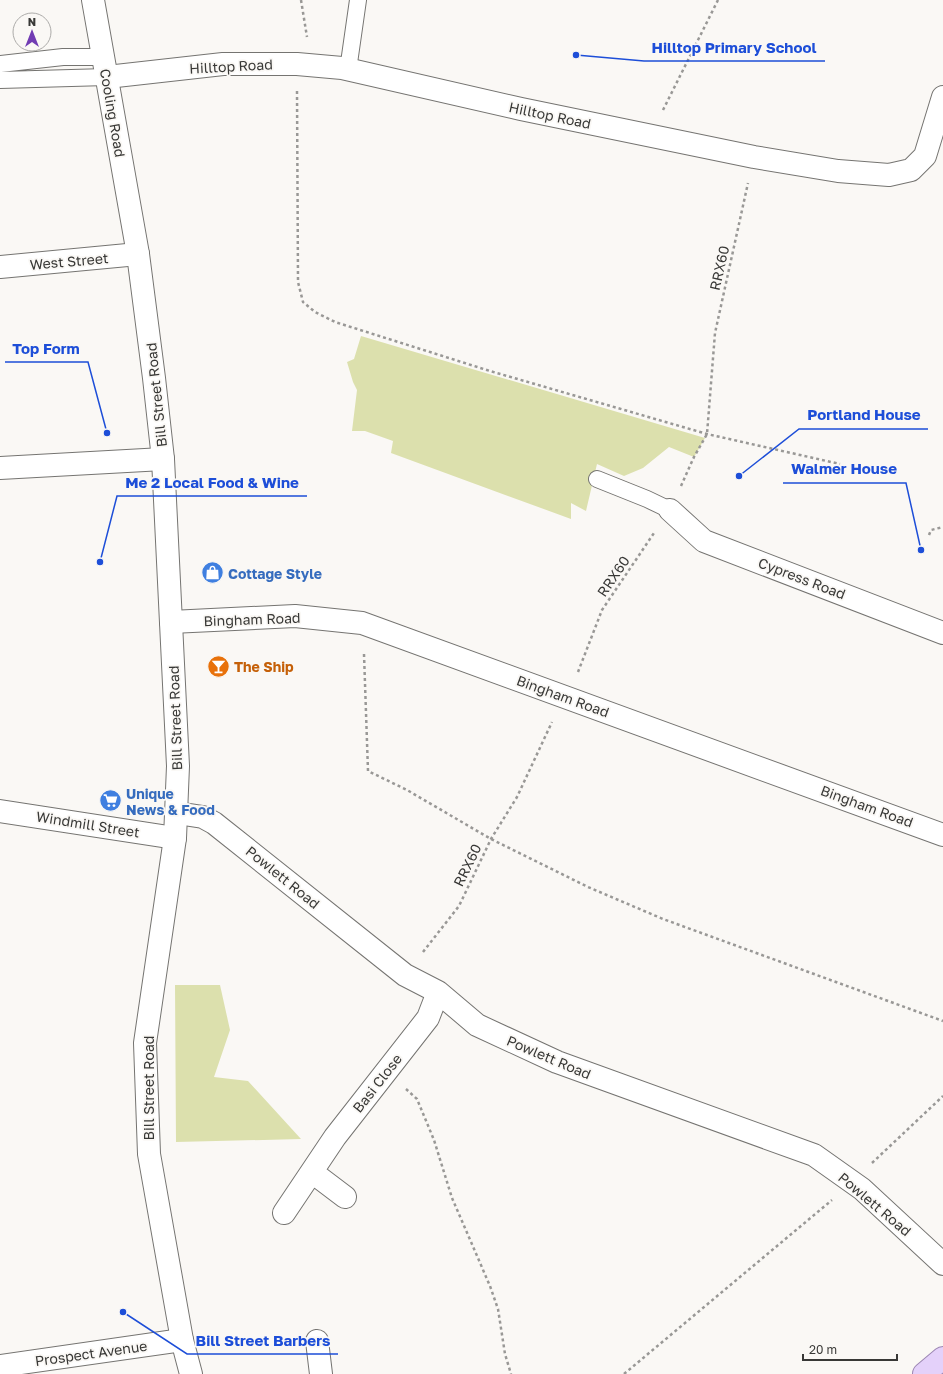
<svg xmlns="http://www.w3.org/2000/svg" width="943" height="1374" font-family="'Golos Text',sans-serif">
	<style>
		.green { fill: #dce0ad }
		.lines { fill: none; stroke-linecap: round; stroke-linejoin: round }
		.service-casing { stroke: #757471; stroke-width: 18 }
		.pedestrian-casing { stroke: #757471; stroke-width: 24 }
		.minor-casing { stroke: #757471; stroke-width: 24 }
		.secondary-casing { stroke: #757471; stroke-width: 24 }
		.primary-casing { stroke: #9c87b3; stroke-width: 24 }
		.path { stroke: #999896; stroke-width: 2.5; stroke-dasharray: 3 3; stroke-linecap: butt }
		.service { stroke: #fff; stroke-width: 16 }
		.pedestrian { stroke: #fff; stroke-width: 22 }
		.minor { stroke: #fff; stroke-width: 22 }
		.secondary { stroke: #fff; stroke-width: 22 }
		.primary { stroke: #e4d1fa; stroke-width: 22 }
		.labels { text-anchor: middle; dominant-baseline: central; stroke-width: 3.5; stroke-linejoin: round; paint-order: stroke }
		.street-label { font-size: 14px; fill: #383836; stroke: #faf8f5 }
		.shop-label { font-size: 14px; font-weight: bold; fill: #366cbe; stroke: #faf8f5; text-anchor: start }
		.food-label { font-size: 14px; font-weight: bold; fill: #c56008; stroke: #faf8f5; text-anchor: start }
		.leader { fill: none; stroke: #1d4ed8; stroke-width: 1.5 }
		.callout-dot { fill: #1d4ed8; stroke: #faf8f5; stroke-width: 1.5 }
		.callout-label { font-size: 15px; text-anchor: middle; font-weight: bold; fill: #1d4ed8; stroke: #faf8f5; stroke-width: 3.5; stroke-linejoin: round; paint-order: stroke }
	</style>
	<rect width="100%" height="100%" fill="#faf8f5"/>
	<!-- green -->
	<path class="green" d="M361 336 705 438 694 457 669 447 643 468 624 476 597 464 586 511 571 503V519L391 453 393 441 365 431H352L357 390 353 382 347 362 354 359Z
		M175 985H220L230 1030 214 1077 248 1081 301 1139 176 1142Z"/>
	<g class="lines">
		<defs>
			<path id="service" d="M0 64 63 57H103
				M348 70 358 0
				M0 80 107 77
				M597 479 647 499 670 510"/>
			<path id="pedestrian" d="M317 1341 321 1374"/>
			<path id="minor" d="M107 77 223 64H297L342 68 521 109 754 157 838 171 889 175 911 170 925 156 943 97
				M0 267 138 254
				M0 468 163 459
				M670 510 704 541 943 633
				M171 622 295 616 362 623 943 835
				M0 811 175 838
				M177 813 203 817 214 823 405 975 438 992 477 1025 557 1062 814 1155 862 1189 943 1264
				M312 1172 345 1197
				M284 1213 335 1137 428 1018 438 992
				M0 1366 182 1340"/>
			<path id="secondary" d="M93 0 138 254 154 378 163 459 178 766 175 838 145 1043 149 1154 182 1340 191 1374"/>
			<path id="primary" d="M924 1374 943 1358"/>
		</defs>
		<!-- service casing -->
		<use href="#service" class="service-casing"/>
		<!-- pedestrian casing -->
		<use href="#pedestrian" class="pedestrian-casing"/>
		<!-- minor casing -->
		<use href="#minor" class="minor-casing"/>
		<!-- secondary casing -->
		<use href="#secondary" class="secondary-casing"/>
		<!-- primary casing -->
		<use href="#primary" class="primary-casing"/>
		<!-- path -->
		<path class="path" d="M301 0 307 37
			M297 91 298 282 303 302 315 312 335 322 490 371 707 434 840 464
			M663 110 718 0
			M681 486 694 457 707 434 715 333 748 183
			M929 535 931 530 943 527
			M364 654 368 771 407 790 491 839 588 887 663 919 943 1021
			M578 672 602 610 654 533
			M423 952 459 906 491 839 517 797 552 722
			M406 1089 417 1099 434 1140 452 1198 490 1286 498 1309 505 1354 511 1374
			M872 1163 943 1096
			M624 1374 832 1200"/>
		<!-- service -->
		<use href="#service" class="service"/>
		<!-- pedestrian -->
		<use href="#pedestrian" class="pedestrian"/>
		<!-- minor -->
		<use href="#minor" class="minor"/>
		<!-- secondary -->
		<use href="#secondary" class="secondary"/>
		<!-- primary -->
		<use href="#primary" class="primary"/>
	</g>
	<!-- icons -->
	<defs>
		<symbol id="shop-disc" viewBox="-11 -11 22 22"><circle r="9.5" fill="#3f7fe0" stroke="#faf8f5"/><path d="M-5-2.5h2.3a2.7 3.5 0 0 1 5.4 0H5L5.5 6h-11ZM-1.5-2.5h3a1.5 2.3 0 0 0-3 0Z" fill="#fff"/></symbol>
		<symbol id="bar-disc" viewBox="-11 -11 22 22"><circle r="9.5" fill="#e8710a" stroke="#faf8f5"/><path d="M-6-5H6L.8 .8V4.5H3.5V6h-7V4.5H-.8V.8Z" fill="#fff"/></symbol>
		<symbol id="supermarket-disc" viewBox="-11 -11 22 22"><circle r="9.5" fill="#3f7fe0" stroke="#faf8f5"/><path d="M-6-5.5h2.5l.6 2H6L4.5 2H-2.5L-4.4-4H-6ZM-1.5 3.2a1.3 1.3 0 1 0 .1 0ZM3 3.2a1.3 1.3 0 1 0 .1 0Z" fill="#fff"/></symbol>
	</defs>
	<g fill-rule="evenodd">
		<use href="#shop-disc" x="200" y="560" width="25" height="25"/>
		<use href="#bar-disc" x="206" y="654" width="25" height="25"/>
		<use href="#supermarket-disc" x="98" y="788" width="25" height="25"/>
	</g>
	<g class="labels">
		<!-- street labels -->
		<g class="street-label">
			<text transform="translate(231 66) rotate(-3)">Hilltop Road</text>
			<text transform="translate(113 113) rotate(80)">Cooling Road</text>
			<text transform="translate(550 115) rotate(12)">Hilltop Road</text>
			<text transform="translate(69 261) rotate(-5)">West Street</text>
			<text transform="translate(719 268) rotate(-77)">RRX60</text>
			<text transform="translate(156 395) rotate(-96)">Bill Street Road</text>
			<text transform="translate(613 576) rotate(-56)">RRX60</text>
			<text transform="translate(802 578) rotate(21)">Cypress Road</text>
			<text transform="translate(252 619) rotate(-2)">Bingham Road</text>
			<text transform="translate(563 696) rotate(20)">Bingham Road</text>
			<text transform="translate(175 718) rotate(-92)">Bill Street Road</text>
			<text transform="translate(867 806) rotate(20)">Bingham Road</text>
			<text transform="translate(88 824) rotate(9)">Windmill Street</text>
			<text transform="translate(467 865) rotate(-64)">RRX60</text>
			<text transform="translate(283 877) rotate(39)">Powlett Road</text>
			<text transform="translate(549 1057) rotate(23)">Powlett Road</text>
			<text transform="translate(377 1083) rotate(-52)">Basi Close</text>
			<text transform="translate(148 1088) rotate(-90)">Bill Street Road</text>
			<text transform="translate(875 1204) rotate(40)">Powlett Road</text>
			<text transform="translate(91 1353) rotate(-8)">Prospect Avenue</text>
		</g>
		<!-- shop labels -->
		<g class="shop-label">
			<text x="228" y="573">Cottage Style</text>
			<text x="126" y="793">Unique<tspan x="126" dy="16">News &amp; Food</tspan></text>
		</g>
		<!-- food labels -->
		<g class="food-label">
			<text x="234" y="666">The Ship</text>
		</g>
	</g>
	<!-- callouts -->
	<path class="leader" d="M576 55L644 61H825M107 433L88 362H5M739 476L799 429H928M921 550L906 483H783M100 562L117 496H307M123 1312L187 1354H338"/>
	<g class="callout-dot">
		<circle cx="576" cy="55" r="4"/>
		<circle cx="107" cy="433" r="4"/>
		<circle cx="739" cy="476" r="4"/>
		<circle cx="921" cy="550" r="4"/>
		<circle cx="100" cy="562" r="4"/>
		<circle cx="123" cy="1312" r="4"/>
	</g>
	<g class="callout-label">
		<text x="734" y="53">Hilltop Primary School</text>
		<text x="46" y="354">Top Form</text>
		<text x="864" y="420">Portland House</text>
		<text x="844" y="474">Walmer House</text>
		<text x="212" y="488">Me 2 Local Food &amp; Wine</text>
		<text x="263" y="1346">Bill Street Barbers</text>
	</g>
	<!-- north arrow -->
	<g transform="translate(32 32)"><circle r="19" fill="#faf8f5" stroke="#acaba9"/>
	<path d="M0-3L7 15L0 10L-7 15Z" fill="#713cb3"/>
	<text y="-6" font-size="11" font-weight="bold" text-anchor="middle" fill="#383836">N</text>
	</g>
	<!-- scale -->
	<path d="M803 1354v6h94v-6" fill="none" stroke="#383836" stroke-width="2"/>
	<text x="809" y="1354" font-size="12" fill="#383836" stroke="#faf8f5" stroke-width="3" paint-order="stroke">20 m</text>
</svg>
